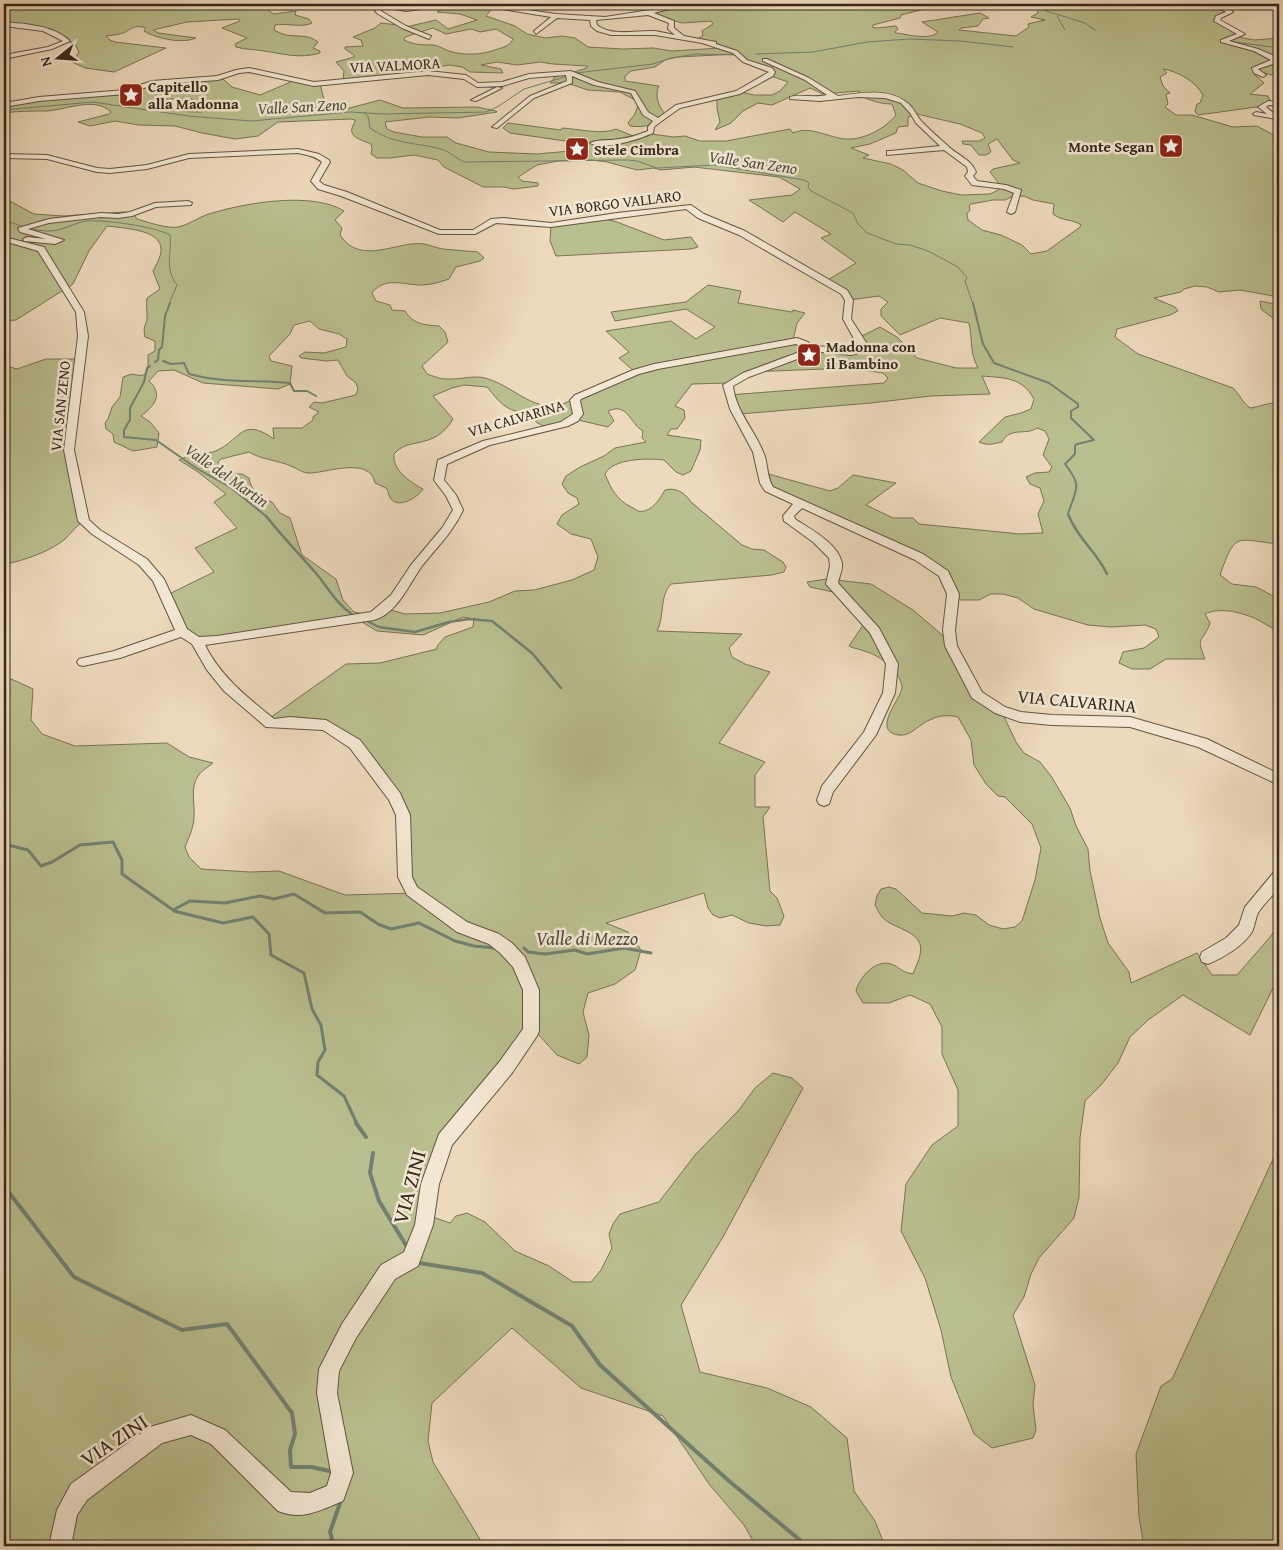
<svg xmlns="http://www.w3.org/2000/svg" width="1283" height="1550" font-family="'Gentium Book Plus',serif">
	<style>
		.green { fill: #babf8f; stroke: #787454; fill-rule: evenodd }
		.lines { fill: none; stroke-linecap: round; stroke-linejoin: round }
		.stream-far4 { stroke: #728172; stroke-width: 1 }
		.stream-far3 { stroke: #728172; stroke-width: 2 }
		.stream-far2 { stroke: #728172; stroke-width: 2.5 }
		.stream-far1 { stroke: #728172; stroke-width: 3 }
		.stream { stroke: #728172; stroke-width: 4 }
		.minor-casing { stroke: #635542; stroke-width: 2 }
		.minor { fill: #f3e7d3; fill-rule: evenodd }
		.labels { text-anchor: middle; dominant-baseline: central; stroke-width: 5; stroke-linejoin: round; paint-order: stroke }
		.far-street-label { font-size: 15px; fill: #35291a; stroke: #f3e7d3 }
		.far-poi-label { font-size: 15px; font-weight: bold; fill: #35291a; stroke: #f3e7d3; text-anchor: start }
		.far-water-label { font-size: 16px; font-style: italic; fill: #4e4e3e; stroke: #f3e7d3 }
		.street-label { font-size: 18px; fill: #35291a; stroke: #f3e7d3 }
		.water-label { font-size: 19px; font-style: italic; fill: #4e4e3e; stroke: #f3e7d3 }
		.near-street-label { font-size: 21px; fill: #35291a; stroke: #f3e7d3 }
	</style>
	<rect width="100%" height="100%" fill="#eddabc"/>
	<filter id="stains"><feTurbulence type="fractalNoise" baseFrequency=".004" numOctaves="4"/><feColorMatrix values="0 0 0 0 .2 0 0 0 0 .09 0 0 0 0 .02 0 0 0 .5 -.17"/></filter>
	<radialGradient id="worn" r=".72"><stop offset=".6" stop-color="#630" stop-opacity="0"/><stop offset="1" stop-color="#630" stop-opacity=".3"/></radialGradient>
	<!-- green -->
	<path class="green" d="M4 4C24 4 43 8 63 4H271L269 7 270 12 274 14 296 11 295 15 309 19 312 23C302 28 287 23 275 25L274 30C278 32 282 34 286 35 297 37 308 34 318 42L313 48 320 51V53C300 59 284 54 264 51 255 49 246 50 236 47L235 44 247 38 222 28 240 21 239 19 187 22 153 30 158 33 196 38C183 44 157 39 144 31L146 28C137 25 133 27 127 31 121 35 112 35 106 36L110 40 115 42 166 48 114 72 85 68 72 62 79 52 75 44 69 42 68 38 54 31 4 23Z
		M448 4H477L494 6 486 16 515 26 527 34 545 38 562 36 575 38 588 47 623 49 653 48 672 51 721 48 698 39 703 35 702 31 713 24 711 21 682 23 647 13 685 4H741L751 8 766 4H936L932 5 933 7 901 15 900 18 873 25 872 27 877 28 896 26 898 29 895 32 896 33C907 34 929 41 938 32L922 22 980 13 989 18 983 19 978 26 961 28 959 30 1016 36 1029 27 1028 24 1045 20 1031 17 1038 13 1036 5 1033 4H1225L1228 6 1225 7 1230 10 1217 19 1241 32 1238 37 1254 40 1279 38V77L1257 71 1254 74 1264 83 1250 94 1268 96 1270 101 1264 106 1198 115 1195 112 1197 104 1200 103 1203 95C1196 82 1178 71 1163 69L1167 73 1160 77 1163 86 1170 93 1166 94 1168 104 1165 107 1176 115H1192L1233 127 1257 126 1279 138V297L1240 290 1219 292 1207 287 1195 286 1184 289 1181 292 1154 298 1175 307 1178 311 1170 315 1117 329 1115 337 1138 354 1233 388C1240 395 1242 402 1250 408 1261 407 1269 401 1279 404V544C1236 540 1236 530 1220 575L1232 584 1256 587 1279 599V631C1270 628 1263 622 1254 618 1240 612 1219 607 1205 614L1210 623C1203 644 1195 634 1205 659H1166L1150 669H1132L1119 663 1123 652 1144 648 1159 637 1156 629 1145 625 1111 627 1088 625 1034 609 1018 598 1003 594H991L979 600H953L944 575 928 564 769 488 761 472 830 491 838 488 853 475 896 483 866 505 893 518H913L919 524 1020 534 1043 533 1038 514 1044 501 1040 488 1030 484 1026 477 1035 473 1049 472 1052 467 1043 455 1049 439 1045 431 1037 428C1026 436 1011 426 1002 442 993 444 988 446 979 442L1005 417 1021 413 1031 409 1034 399C1022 377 1005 378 982 376L990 394 931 396 871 403 740 414 729 395 884 383 888 378 883 373 849 368 748 372 728 383 692 384 675 406 684 410 685 418 677 429H671L667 435 701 440 700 450 691 471 683 475 676 472 664 460C648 458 613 458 605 474 611 489 616 499 631 507 634 508 636 510 638 511 650 514 660 499 665 490 676 487 685 493 691 502L742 545 752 549 764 550 783 562 786 567 784 572 772 575 671 584C659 596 665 616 657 631L742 634 729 648 732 657 745 664 770 672 719 743 765 762 755 775V807H770L763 817 770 891 777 898 784 916 780 925 766 926 749 923 732 915 720 918 713 915 708 908 704 893 606 923 628 932 641 950 635 970 615 984 588 993 583 1012 589 1035 587 1057 579 1064 557 1055 530 1025 463 1110 424 1214 450 1223 456 1216 467 1213 485 1222 515 1251 549 1266 573 1282H591L601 1270 612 1248 609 1234 613 1224 620 1214 659 1202 695 1155 739 1110 755 1088 773 1073 792 1078 803 1088 723 1237 681 1305 700 1372 767 1388 811 1407 847 1438 854 1491 875 1521 885 1546H756L744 1525 709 1484 663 1416 581 1388 512 1328 432 1403 428 1441 433 1462 484 1546H4V672L9 678 33 689 31 720 42 734 75 746 167 743 189 757 213 763C208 767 201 771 198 776 190 787 195 804 194 816 194 827 189 837 185 847L189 857 201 869 250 872 279 871 345 895 416 893 406 875 396 802 334 729 267 720 346 664 380 663 437 649V646L445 637 473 627 474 619 463 617 423 635 377 631 357 619 197 641 182 632 165 596 214 572 195 548 237 528 214 502 226 494 198 472 179 460C184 458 189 455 193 454 200 452 207 454 213 452 241 442 240 415 274 439L273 428H302L313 420V417L319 412 309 407 314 402 322 403 356 395 358 389 356 383 347 376 338 360 327 361 301 358 299 356 305 352 324 353 346 347 347 339 339 334 319 329 310 321 294 325 290 334 269 356 271 361 292 366 290 384 278 389 203 383 174 370 158 371 149 381C164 395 154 406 141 416L150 422 159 433 157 447 133 451 114 442 113 434 106 429 105 423 108 419 112 407 120 397 123 377 132 374C150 379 148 369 148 355L155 351V341L145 337C142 324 148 325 147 315 147 309 146 305 147 298L160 289 153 271C156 265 162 255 161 249 161 229 121 228 107 226L89 251 73 284 16 320 4 321V198L34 214 63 216 125 212 134 214 137 219C147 222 168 229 178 227 186 226 199 217 209 214 244 203 312 191 344 211L335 220 342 228 340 235C361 267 398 240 424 244 430 245 436 248 443 249 454 250 466 251 478 252L484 258 480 261 456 267 449 279C440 282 431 285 421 285 404 285 385 276 372 293L376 301 390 305 392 310 405 311C413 324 424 325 439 326L445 332 448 342 422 366 427 374C433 376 440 379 446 379 459 380 472 375 485 378 511 385 526 406 556 407L635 372 619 358 629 352 606 331 671 321 696 339 715 327 686 309 615 321 611 312 686 302 708 285 741 291 738 303 792 312 793 310 805 313 797 323 793 340 805 347 802 352 861 350 857 336 864 335 880 327 897 337 917 358 956 368H978C969 351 973 341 969 323L940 318 900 335 881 316V309L888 302 879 296 849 300 826 281 856 263 821 238 831 234 795 212 783 222 749 200 792 195 800 189 779 177 694 167 661 170 654 168 637 170 607 162 592 160 558 161 537 165 518 177 522 181 538 183V186L514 189 504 187H483L444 167 438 160 414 155 390 158H377L371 154 372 149 371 144C365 141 349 138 352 128 353 125 355 123 355 120L351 119 278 122 258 136 235 139 202 133 175 126 139 125 115 121 90 126 78 122 109 114 111 112C95 96 65 110 47 111 32 111 18 111 4 113V105L43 99 124 94 155 84 223 79 232 87 260 95 293 81 309 85 320 84 327 111 346 109 380 100 403 108 477 107 496 111 497 112 458 118 429 117 385 122 387 129 394 132 422 137H447L456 143 489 152 537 154 581 150 586 144 510 133 503 128 508 123 561 130 562 128C578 129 603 135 616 129L638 138 651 134 674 137 685 136 700 141H726L790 129 793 133C808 126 824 135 839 138 859 143 884 130 896 115L892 104C880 104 869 100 858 95L859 91 823 94 810 88 772 105 758 103 743 111 731 123 715 130 720 122 717 108V98L741 92 754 95H772L780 91 788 82 768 75 771 72 749 62 736 54 678 57 665 60 655 67 631 71 625 76V81L659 86C654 95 659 108 666 115 652 125 647 128 630 126L628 123 635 114 639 102 620 92 588 90 567 83H550L555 77V74L571 73 587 68V66L553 64 540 62 517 65 497 62 481 65 501 69 503 73 470 72 462 67 449 65 431 68 422 73 343 80 344 71 336 62 354 57V55L345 49V47L363 46 361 40 353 37 375 28 381 23 398 25 402 28 436 20 448 29 477 20 460 14 437 12 447 7ZM433 28 446 34 471 29 480 32 496 29 513 39C510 45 505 47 498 49 482 55 465 56 449 51 444 49 439 46 434 45 423 45 414 45 404 40L405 37ZM157 99H191L208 105 202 112C186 112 165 111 153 100ZM917 114 960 124 982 133 985 138 979 141H962L963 144 971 145 979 155H986L991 152 988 144 997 139 1013 160 1020 163 993 169 990 172 1000 185V189L990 194 961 195 942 191 918 183 903 170 891 164 863 158 869 155 851 148 870 144 896 133 898 127 908 126V117ZM1024 196 1033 200 1054 204 1053 214C1061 221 1073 219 1081 225L1080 227 1047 251 1031 254 1022 245 1001 235 982 230 968 220 967 214 970 210 969 206 971 204 993 200H1005L1011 197ZM464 385 487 387C493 394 501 405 510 409 519 414 531 409 536 422L547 428 574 419 608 427 614 421 608 411C628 402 630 424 643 431L642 438 646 442 615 448 604 456 580 467 566 476 562 484 568 493 577 498 579 504 562 515 557 524 571 534 591 539 598 557 594 570 572 580 534 590 515 591 489 602 440 613 405 614 387 609 374 616 354 612 343 600 336 579 302 555 290 518 280 513 272 502C262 499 250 490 249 478L242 474H228L218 462 221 459 249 452C262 460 279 460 293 467 298 469 303 473 308 473 324 474 370 455 375 483L386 488C389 491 388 495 391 499 400 509 418 497 423 489 410 482 392 470 394 454 409 436 434 451 453 419L433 396 452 388Z
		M597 217 617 222 664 240 691 237 698 247 691 249 556 256 550 241 551 225Z
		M1260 301 1279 305V323L1261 309Z
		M46 359H80L69 450 84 521C75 527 73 531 66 538 54 550 21 562 4 564V365L17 369Z
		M827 579 871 584 913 610 947 639 975 685 1001 710 1016 742 1024 753 1040 762 1051 776 1070 808 1076 826 1088 849 1090 871 1100 918 1108 943 1129 972 1131 983 1197 953 1212 975H1237L1271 936 1277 925 1279 926V976L1250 1035 1183 995 1148 1020 1130 1037 1118 1063 1101 1085 1085 1101 1080 1138 1079 1197 1074 1218 1039 1258 1031 1274 1024 1297 1013 1315 1035 1385 1033 1405 1036 1430 1033 1438 992 1448 974 1434 951 1377 941 1330 925 1278 901 1231 906 1184 932 1145 958 1126V1090L942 1054V1027L930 1004 910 995 889 1003H863L856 991C859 978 875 959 891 964 900 967 900 972 913 974 915 968 919 961 920 955 926 931 895 930 883 918 880 915 877 909 875 905L877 896 881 889 889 887 896 889 922 913 952 916 964 913 976 915 989 925 1003 929 1015 927 1022 921 1035 880 1041 848 1032 824 1005 797 998 796 986 784 974 765 971 740 958 717C950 715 940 715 932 719 919 723 912 737 898 735 870 730 904 696 902 686 899 671 881 656 867 652 860 649 855 649 849 646L863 625 864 619 842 594 810 587 807 582Z
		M1279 1146V1546H1144L1139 1517 1136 1454 1161 1386 1172 1379Z"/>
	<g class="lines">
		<!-- stream-far4 -->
		<path class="stream-far4" d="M1044 7 1046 11 1085 23 1095 30
			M1057 16 1065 30
			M1227 41 1279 48
			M756 54 813 52 867 42 909 39 961 41 1013 47
			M576 73 653 64 671 58 696 54 737 55
			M4 110 93 102 188 116 251 121 350 112 383 114 486 112 499 106 524 89 568 76
			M364 113 368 116 370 128C395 145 414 142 441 149 451 152 456 159 465 162L627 160 637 161 657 168 715 165 804 180 809 183 808 187 811 191 853 213 858 224 867 233 896 244 910 245 928 251 958 267 967 278 965 281 973 304
			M4 220C19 225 33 231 49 231 62 231 74 223 86 221 102 219 157 227 170 235 172 253 164 269 177 285L169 304"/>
		<!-- stream-far3 -->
		<path class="stream-far3" d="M973 303 983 344 994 363 1049 383 1078 404V407L1071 411V418L1094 440 1077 444 1075 446V454L1065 464C1083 487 1076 488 1068 514L1069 517
			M163 361 171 364 184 363 189 374C222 383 256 380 290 383L294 391H307L316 396
			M155 362 158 360 159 350 162 347 165 316 170 303
			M150 366 147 368 144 382 130 408V420L124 430V437L156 440 196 468 230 487 267 517"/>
		<!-- stream-far2 -->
		<path class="stream-far2" d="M266 516C282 536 298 553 315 572 328 587 336 604 353 615
			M1069 516C1077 538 1097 552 1107 574
			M365 620 379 627 415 632 449 622 469 619 492 621 532 653 561 688"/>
		<!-- stream-far1 -->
		<path class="stream-far1" d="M4 844 28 850 41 866 52 862 80 845 113 842 122 860V874L173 910 190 901 225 903 260 896 274 899 294 894 325 913 360 912 378 924 391 929 419 923 455 941 474 946 495 948
			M174 911 223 923 253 917 269 934 271 955 304 973 312 1009 321 1025 325 1050 318 1062 317 1075 344 1096 357 1124
			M524 948 528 952 545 954 575 950 587 954 624 948 651 953"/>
		<!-- stream -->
		<path class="stream" d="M356 1123 366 1137
			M373 1153 370 1173 379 1201 407 1247
			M4 1186 74 1277 182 1330 227 1324 292 1413 295 1434 290 1450 291 1467H311L334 1472
			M419 1263 482 1273 572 1326 600 1365 729 1481 807 1546
			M334 1546 330 1532 341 1500"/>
		<defs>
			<path id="minor" d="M368 4 406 7 460 4 406 11 383 7 381 11 406 26 431 36 429 39 402 28 378 14 375 11 378 7Z
				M472 4H485L556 14 605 17 688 4 654 13 674 21V28L684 36 716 42V44L737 51 747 60 772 68 775 72 773 76 740 94 680 108 659 123 654 127 653 133C640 139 603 151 590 143 598 139 610 141 619 139 629 138 638 135 648 131V127L653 121 643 115 631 93 594 85 572 76V83L534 98 497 128 492 127 530 96 567 81 566 75 529 78 502 86 477 87 464 79 428 75 314 86 249 72 239 73 218 80 153 85 126 94 39 101 4 107V103L39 97 125 90 152 81 217 76 236 70 249 68 314 82 428 71 466 75 478 83 502 82 529 74 571 71 598 82 635 91 648 112 658 118 676 105 736 91 769 72 743 62 733 53 702 43 655 35H611L597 31 591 26 590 20 557 18 536 34 534 31 551 17ZM648 15 669 23 668 29 675 35C668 34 662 32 655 31 637 30 612 37 597 25L596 20Z
				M1030 4H1071L1046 9Z
				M1159 4H1214L1228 7 1233 12 1221 18 1220 20 1245 34 1229 41 1258 49 1279 58V64L1276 63 1258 69 1266 75 1263 77 1254 73 1252 68 1271 60 1254 51 1221 42V40L1237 34 1214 21 1216 16 1226 12C1209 0 1180 15 1159 4Z
				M4 22C26 24 53 25 70 41L52 49 4 59V55L48 47 63 41 43 31 4 26Z
				M763 59H767L809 78 838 96C859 93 889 88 906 102 914 107 916 116 923 123 931 131 940 139 948 146 957 155 972 160 976 172L973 176 977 181 1006 185 1021 190 1015 212 1011 214 1007 212 1014 193 1004 189 972 185 965 176 968 172 967 167 944 150 887 155V151H890L940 146 916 123 910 113 901 103 885 98 858 97 820 101 790 99V97C802 94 814 98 827 95L805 80 763 61Z
				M497 87 502 88 476 101 471 100Z
				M1268 101 1279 102V106L1269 105 1266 107 1277 116 1276 119 1254 115 1253 114 1256 112 1267 114 1258 107Z
				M298 149 319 154 329 160 330 162 319 181 324 185 347 192 440 230H473L491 219 504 218 551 223 617 213 691 205 704 214 745 231 847 290 853 300 851 319 867 344 864 352 851 355 812 351 808 355 749 377 733 386C736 413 757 432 765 457 768 467 767 477 773 487L923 554 948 571 959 594 955 630 957 646 982 692 1005 707 1021 712 1052 715 1130 717 1207 739 1279 774V785L1198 747 1130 727 1052 725 1020 722 995 713 972 698 945 646 943 630 947 594 939 576 915 560 802 508 794 516 795 519C810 529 838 543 842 563 843 570 839 577 838 583L879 628 898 664 895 693 876 735 833 792 829 804 824 806 819 804 817 800 822 786 864 732 883 693 886 664 870 633 826 584 830 566 829 558 813 542 784 521 783 516 793 504 765 491 760 483 753 452 730 409 723 385 743 373 802 351 804 349 796 344 658 369 639 374 581 399 580 401 583 414 578 421 568 426 490 445 447 464 444 480 456 495 463 510C453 532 437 547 422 566 409 584 397 614 374 620L205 645C220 676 247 697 274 719L290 717 326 720 360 740 400 793 410 815 412 877 417 887 467 922 499 934 512 943 525 957 539 990V1031L537 1036 512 1073 452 1145 439 1184 433 1225 418 1266 395 1279 356 1338 339 1371 337 1393 353 1473 343 1501C320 1510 303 1521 278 1511L211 1444 191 1435 162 1443 87 1500 77 1515 71 1546H49L57 1510 71 1484 150 1427 191 1415 225 1430 291 1492 310 1493 327 1486 331 1473 317 1393 319 1369 342 1324 381 1265 404 1252 415 1225 421 1184 439 1134 500 1061 523 1029V990L513 967 500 953 489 944 457 932 407 895 398 877 396 815 389 800 350 748 323 730 266 727 224 691 207 670 192 644 181 637 120 658 83 666 79 665 77 662 79 659 114 651 175 630 153 581 139 565 92 534 78 521 64 450 78 336 76 312 38 251 4 241V237L44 247 84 312 88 336 74 450 89 520 100 530 147 559 164 579 187 629 199 637 217 636 371 612 391 595 411 565 442 528 453 510 446 496 434 480 438 460 483 441 561 422 573 414 570 400 575 395 633 370 654 364 797 338 808 342 811 346 857 348V344L843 319 845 300 841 294 739 235 698 218 686 209 551 227 496 223 475 234H439L341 196 318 189 311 181 322 162C315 156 307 155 298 153L189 158 147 169 110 173 97 172 47 159 4 158V154L47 155 97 168 110 169 147 165 189 154Z
				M188 201 192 203 191 205 156 207 132 216 118 218 101 217 49 223 28 229 64 240 55 244 24 241 23 239 27 237 46 239 20 232 18 228 49 219 101 213 118 214 130 212 155 203Z
				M1279 870C1281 895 1270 894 1258 913 1255 919 1255 926 1252 932 1243 946 1223 958 1208 964L1202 962 1200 957 1202 952 1226 938 1239 925 1245 907 1274 872Z"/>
		</defs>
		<!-- minor casing -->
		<use href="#minor" class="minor-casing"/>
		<!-- minor -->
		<use href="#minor" class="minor"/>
	</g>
	<!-- icons -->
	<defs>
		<symbol id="sight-square" viewBox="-11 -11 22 22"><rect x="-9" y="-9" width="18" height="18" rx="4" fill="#8f2418" stroke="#f3e7d3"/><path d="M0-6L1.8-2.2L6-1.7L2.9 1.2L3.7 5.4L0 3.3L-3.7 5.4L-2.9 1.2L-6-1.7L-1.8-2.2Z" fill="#fff"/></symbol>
	</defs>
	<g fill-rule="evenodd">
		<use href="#sight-square" x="117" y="81" width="28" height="28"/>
		<use href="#sight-square" x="1157" y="132" width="28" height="28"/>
		<use href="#sight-square" x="563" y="135" width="28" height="28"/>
		<use href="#sight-square" x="795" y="341" width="28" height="28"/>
	</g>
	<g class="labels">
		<!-- far-street labels -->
		<g class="far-street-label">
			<text transform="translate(395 65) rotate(-3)">VIA VALMORA</text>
			<text transform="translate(615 203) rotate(-7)">VIA BORGO VALLARO</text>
			<text transform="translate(60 406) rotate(-84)">VIA SAN ZENO</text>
			<text transform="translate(516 418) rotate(-16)">VIA CALVARINA</text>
		</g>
		<!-- far-poi labels -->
		<g class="far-poi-label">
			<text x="148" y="86">Capitello<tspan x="148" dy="17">alla Madonna</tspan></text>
			<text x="1154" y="146" text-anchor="end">Monte Segan</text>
			<text x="594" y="149">Stele Cimbra</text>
			<text x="826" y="346">Madonna con<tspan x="826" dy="17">il Bambino</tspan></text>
		</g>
		<!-- far-water labels -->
		<g class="far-water-label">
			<text transform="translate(302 106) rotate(-3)">Valle San Zeno</text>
			<text transform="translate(753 162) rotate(8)">Valle San Zeno</text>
			<text transform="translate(227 475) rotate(35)">Valle del Martin</text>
		</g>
		<!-- street labels -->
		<g class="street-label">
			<text transform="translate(1077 701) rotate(5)">VIA CALVARINA</text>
		</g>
		<!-- water labels -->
		<g class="water-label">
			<text x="587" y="938">Valle di Mezzo</text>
		</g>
		<!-- near-street labels -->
		<g class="near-street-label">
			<text transform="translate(409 1187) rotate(-75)">VIA ZINI</text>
			<text transform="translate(114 1440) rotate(-34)">VIA ZINI</text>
		</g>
	</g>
	<!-- margin -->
	<rect width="1283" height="1550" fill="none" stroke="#eddabc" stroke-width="20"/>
	<rect x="5" y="5" width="1273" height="1540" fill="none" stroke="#35291a" stroke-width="2.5"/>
	<rect x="10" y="10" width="1263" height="1530" fill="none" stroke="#35291a"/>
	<!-- north arrow -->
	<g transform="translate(58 58) rotate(253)" stroke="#f3e7d3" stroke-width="4" paint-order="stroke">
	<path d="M0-4L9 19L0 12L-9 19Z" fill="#35291a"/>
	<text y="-8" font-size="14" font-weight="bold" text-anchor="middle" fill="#35291a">N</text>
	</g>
	<rect width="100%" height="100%" filter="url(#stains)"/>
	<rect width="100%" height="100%" fill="url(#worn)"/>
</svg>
